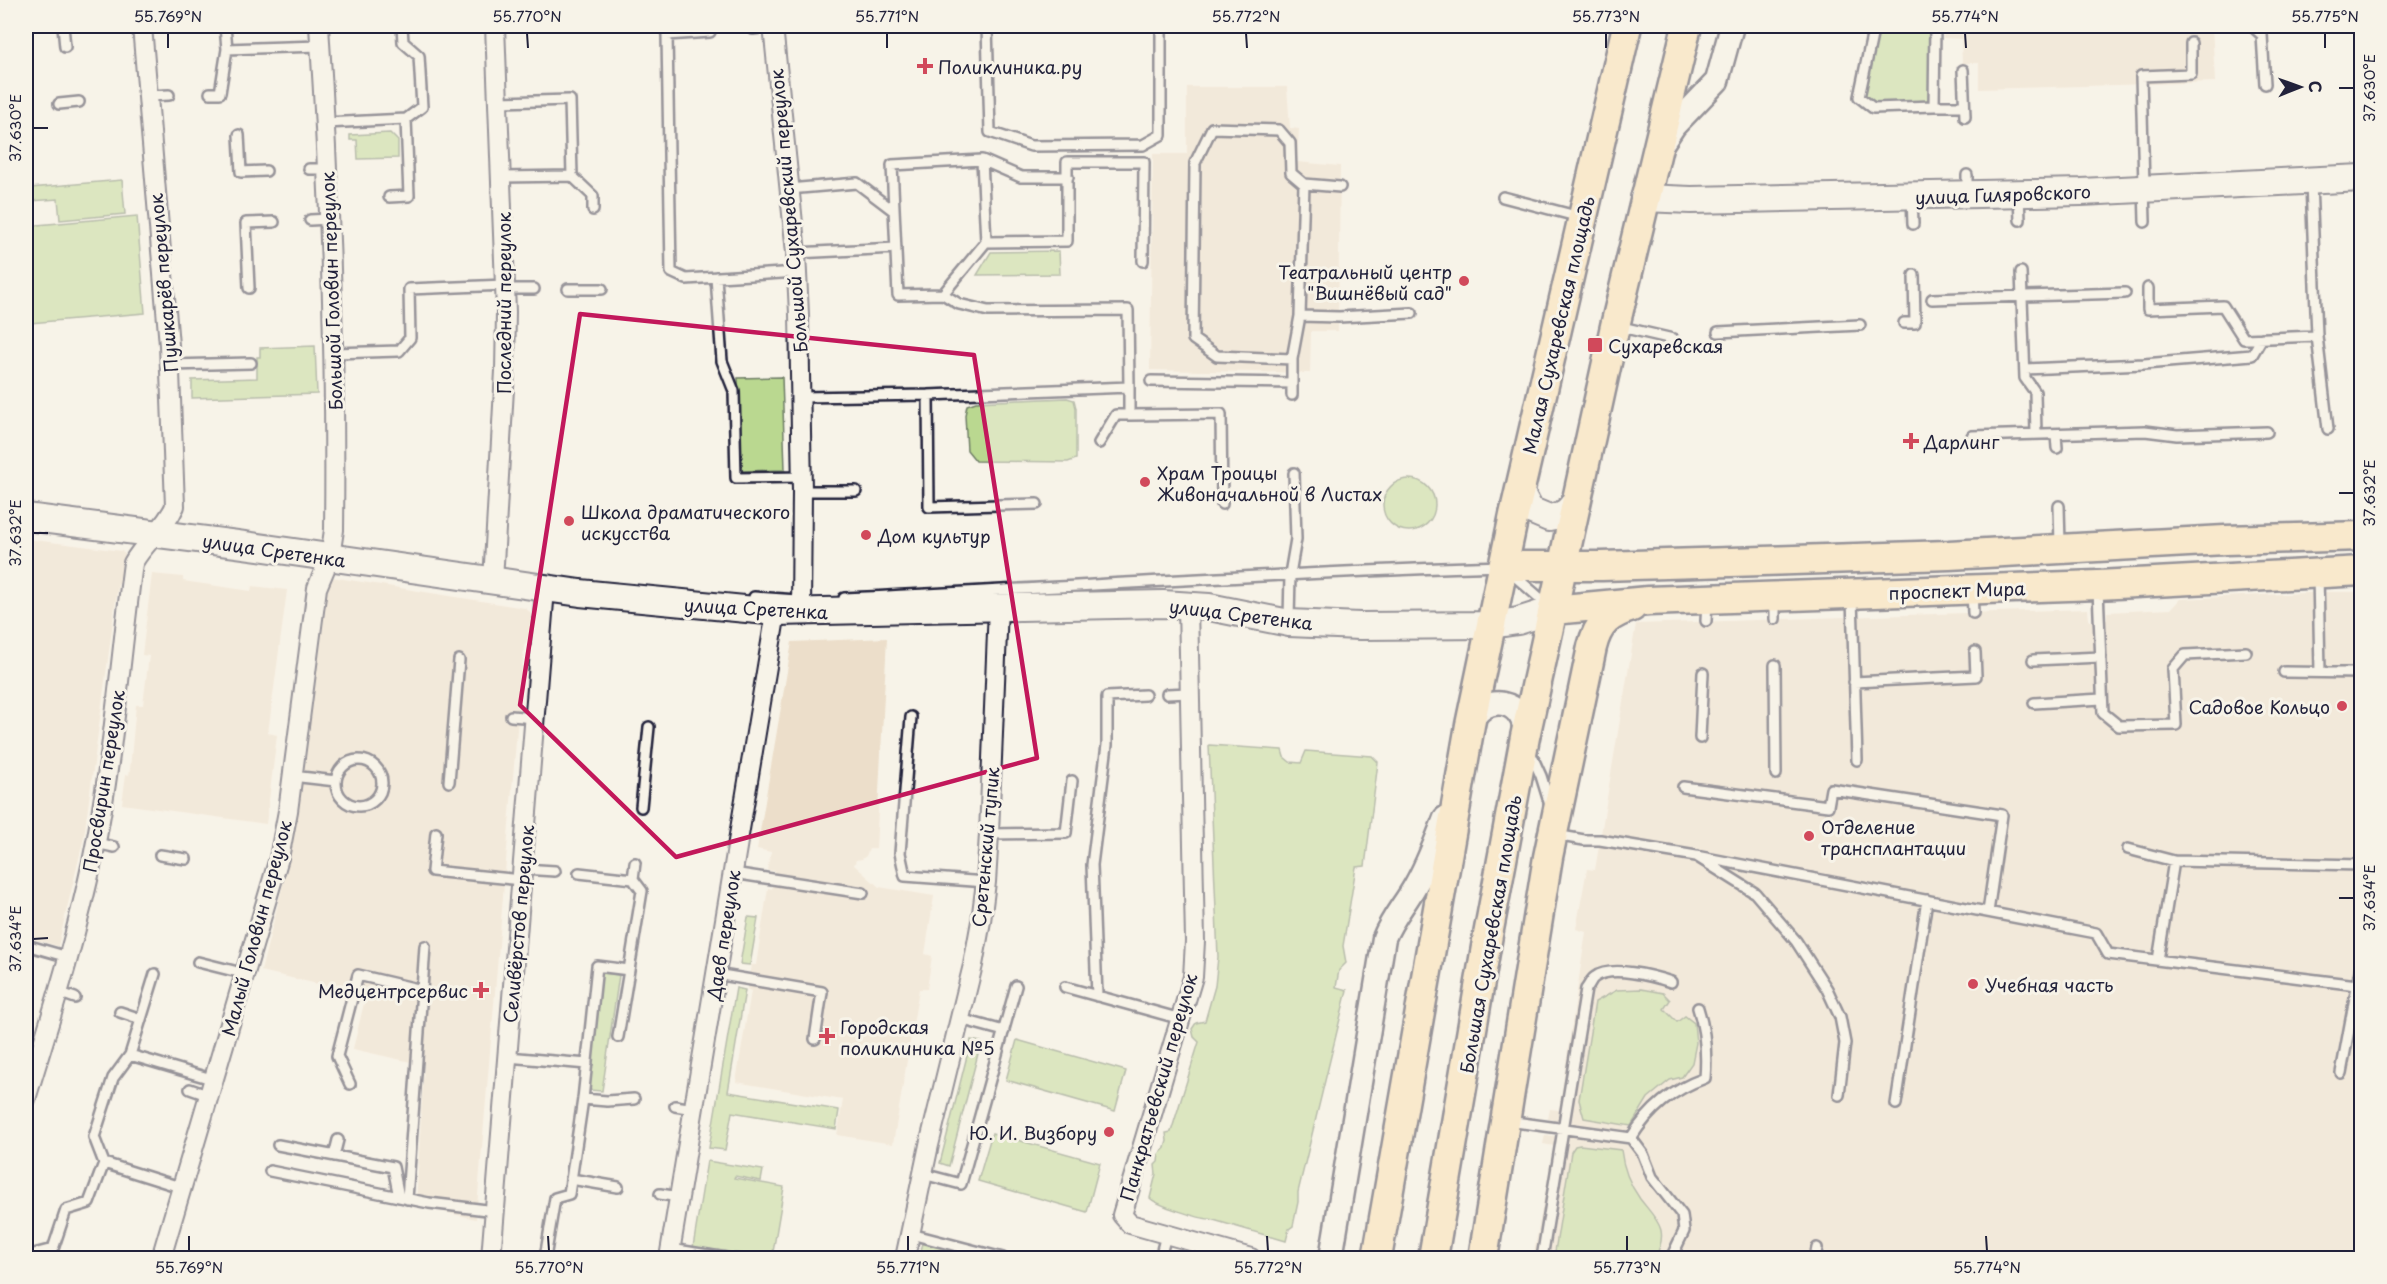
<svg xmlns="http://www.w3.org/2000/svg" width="2387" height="1284" font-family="'Playpen Sans',sans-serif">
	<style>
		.built { fill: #ecdeca }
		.green { fill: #bad890; stroke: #6e7d66; stroke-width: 1.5 }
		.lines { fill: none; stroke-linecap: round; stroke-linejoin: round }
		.service-casing { stroke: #22223b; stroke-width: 14 }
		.minor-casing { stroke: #22223b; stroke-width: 22 }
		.tertiary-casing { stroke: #22223b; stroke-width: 27 }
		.secondary-casing { stroke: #22223b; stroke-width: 30 }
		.primary-casing { stroke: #22223b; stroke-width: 33 }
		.service { stroke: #f7f3e8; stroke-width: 9 }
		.minor { stroke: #f7f3e8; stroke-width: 18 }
		.tertiary { stroke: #f7f3e8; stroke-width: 22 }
		.secondary { stroke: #f7f3e8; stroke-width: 26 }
		.primary { stroke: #faddab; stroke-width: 28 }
		.marked { fill: none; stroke: #c2185b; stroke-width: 4.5; stroke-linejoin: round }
		.ticks { fill: none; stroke: #22223b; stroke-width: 2 }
		.poi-dot { fill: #d1495b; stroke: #f7f3e8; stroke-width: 2 }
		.labels { text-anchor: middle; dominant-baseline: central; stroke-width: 6; stroke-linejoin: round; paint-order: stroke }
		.poi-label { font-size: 18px; fill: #22223b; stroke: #f7f3e8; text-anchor: start }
		.street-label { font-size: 18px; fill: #22223b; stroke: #f7f3e8 }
		.neatline { fill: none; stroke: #22223b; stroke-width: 2 }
		.ticks-label { font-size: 15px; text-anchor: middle; fill: #22223b }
	</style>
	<rect width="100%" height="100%" fill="#f7f3e8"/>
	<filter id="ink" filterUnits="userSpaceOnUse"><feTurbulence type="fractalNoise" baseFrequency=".0167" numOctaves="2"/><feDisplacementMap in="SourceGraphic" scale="12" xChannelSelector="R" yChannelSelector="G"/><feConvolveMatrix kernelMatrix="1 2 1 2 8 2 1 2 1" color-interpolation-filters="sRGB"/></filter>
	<g filter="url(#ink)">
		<!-- built -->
		<path class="built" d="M1943 26H2212L2215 82 1979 89V63H1962L1961 39 1943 38Z
			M1187 87H1287L1290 128 1299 129 1297 162 1340 166 1338 331H1311L1310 373 1150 370 1153 154H1187Z
			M26 539 122 551 127 557 125 577 118 584 84 837 58 946 26 937Z
			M152 574 183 577V581L251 591 252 586 287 590 268 733 277 735 266 824 122 804 126 774 129 775 130 769 136 705H143L149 656 142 655Z
			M331 577 525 608 530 612 533 618V628L524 646 476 1219 416 1206 424 1065 353 1049 366 995 261 971 289 861 299 807 326 603 322 594Z
			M2326 592H2361V1258H1533L1554 1146 1543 1144 1545 1135 1555 1136 1558 1121 1548 1119 1550 1109 1559 1110 1586 932 1576 929 1587 869 1595 870 1636 624 2088 609 2089 621 2107 620V612L2171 609 2180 599Z
			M887 638 876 849H869L866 856 862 859 856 860 854 865 879 887 934 896 925 954 932 956 927 989H919L893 1144 837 1135 843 1100 736 1082 751 991 747 989 751 965H756L768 888 772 889 775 871 767 870 771 852 757 849 792 642Z"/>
		<!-- green -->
		<path class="green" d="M1878 26H1929V102L1876 104 1865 94Z
			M390 133 398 141V158L358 159 357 140H350V135Z
			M122 180 125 214 60 220 58 199 31 201 30 188Z
			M137 216 145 313 30 323 26 276V226Z
			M1059 251 1060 274 977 275 991 252Z
			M315 346 317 394 192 398V380L257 378V357H260V348Z
			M782 377 785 470 741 471 738 378Z
			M1067 398 1074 400 1076 408V459L1068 462 976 461 967 450 965 415 967 405 976 402Z
			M1383 505a26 26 0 1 1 52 0a26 26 0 1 1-52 0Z
			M1209 745 1282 750 1284 757 1290 762 1301 763 1306 751 1372 756 1378 762 1365 866 1356 867 1343 946 1346 963 1339 970 1336 987 1347 990 1298 1192V1202L1293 1226 1289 1229 1286 1241 1210 1219C1201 1219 1156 1205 1150 1198L1156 1174 1155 1165 1158 1162 1159 1154 1165 1148 1167 1141 1166 1133 1171 1132 1199 1042 1194 1037 1192 1029 1196 1023 1205 1021 1215 986 1218 957Z
			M748 917 758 918 750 965 740 964Z
			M602 973 619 975 602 1091 589 1090Z
			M736 988 745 990 728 1092 839 1110 836 1129 732 1112 725 1150 709 1148Z
			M1641 989 1663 993 1670 1000 1664 1009 1677 1022 1685 1016 1694 1023 1696 1043 1692 1063 1682 1077 1670 1080 1648 1098 1631 1126 1584 1118 1579 1100 1595 1002 1617 990Z
			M971 1040 981 1042 949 1166 940 1163Z
			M1017 1040 1126 1071 1115 1111 1006 1080Z
			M992 1133 1100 1163 1087 1212 978 1181Z
			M1580 1145 1621 1150C1623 1168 1630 1185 1640 1199 1657 1221 1670 1229 1655 1258H1554L1571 1152 1575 1146Z
			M707 1161 763 1170 761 1181 735 1176 734 1178 784 1187 772 1258 693 1247Z
			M923 1243 978 1258H919Z"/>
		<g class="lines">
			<defs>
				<path id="service" d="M63 26 65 47
					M402 26 403 42 419 56 422 107 406 119
					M987 26 990 132 1031 146 1143 145 1161 135V26
					M1874 26 1859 97 1873 108 1934 106 1935 26
					M2252 26 2262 35 2265 84
					M753 29 773 26
					M710 32 667 35 671 272 686 279 797 272
					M227 49 320 46
					M1963 70 1965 117
					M210 93H220L227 49 225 26
					M148 96 169 95
					M500 102 570 100 572 176 593 196V210
					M59 104 79 102
					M1934 106H1964
					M325 123 406 119 409 196 389 197
					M239 135 241 172 266 171
					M982 160 986 242
					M309 169H327
					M502 177 572 176
					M789 189 857 183 894 211
					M1967 193V175
					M1912 196 1913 224
					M2019 196 2020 220
					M1503 197 1580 217
					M310 220 330 219
					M2145 222 2141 76 2191 74V43
					M796 253 896 248
					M2021 272 2025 378 2035 392 2036 434
					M716 277 722 361 734 391 736 478 802 477
					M249 288 246 223 274 222
					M2148 288V309L2223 306 2244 339 2317 336 2311 183
					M505 289H534
					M568 289H602
					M943 294 986 242 1067 241V162H1144L1143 261
					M1932 299 2125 293
					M1300 316 1339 317 1412 313
					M1904 323H1915L1914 275
					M1617 326 1673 339
					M1718 332 1860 325
					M2317 336 2328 429
					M334 353 399 351 410 338 409 289 505 285
					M1292 359 1217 356 1193 339 1195 163 1212 128 1279 130 1290 143 1291 173 1304 184
					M170 365 251 363
					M2025 369 2144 364 2252 355 2262 338
					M1151 381 1292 383
					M1129 387V415L1221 414 1222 504
					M928 395 1129 387 1128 310 988 311 959 304 943 294 898 295 892 165 982 160 1021 177H1068
					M1292 395V359L1300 316 1304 184 1340 187
					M801 397 928 395 929 507 1037 504
					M2056 434 2057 448
					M1972 436 2145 431 2177 435 2267 432
					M1099 443 1116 415H1129
					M802 491H856
					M2059 506 2060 545
					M2318 575 2320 672
					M2098 589 2103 713 2119 726 2176 725 2173 669 2185 655 2246 652
					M1972 591 1973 613
					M754 597 797 600
					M844 598C1063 588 1283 572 1503 566L1549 606
					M1852 598 1857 760
					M1775 619V599
					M1289 620 1290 574 1296 539 1294 473
					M1706 621 1707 601
					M2033 660 2101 657
					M1775 665 1776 774
					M2284 672 2362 673
					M1854 682 1976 676 1975 652
					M1167 694 1189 693
					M2034 703 2102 699
					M511 716 535 718
					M911 717 900 853 905 876 986 882
					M1700 738 1703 673
					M1531 754 1541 776 1550 805
					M336 783a23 23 0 1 1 46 0a23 23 0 1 1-46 0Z
					M292 776 336 781
					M449 782 459 660
					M1683 787 1828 806 1831 789 2002 815 1988 912
					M641 807 649 727
					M436 833 432 871 522 880
					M989 834 1066 833 1072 781
					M1555 835 1584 840H1600L1696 856 1755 893 1796 941 1827 989 1840 1017 1845 1043 1839 1095
					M96 843 114 847
					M2128 849 2174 861
					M160 855 186 859
					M1696 856 2096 933 2108 954 2357 985
					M523 869 555 871
					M579 873 633 879 635 863
					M733 873 863 893
					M26 945 68 957
					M2158 960 2174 861 2362 865
					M198 962 246 974
					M155 974 130 1055 215 1080
					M716 974 822 992 815 1039
					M1065 987 1181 1019
					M422 990 425 946
					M58 992 75 998
					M1097 996 1092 865 1107 745V697L1145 695
					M120 1012 141 1019
					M960 1019 1004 1031
					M618 1037 642 891 633 879
					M130 1055 113 1078 94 1137 104 1163 183 1188
					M508 1057 587 1064
					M2341 1073 2362 960
					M350 1084 337 1056 358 975 422 990 407 1199
					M190 1089 210 1096
					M583 1099 607 1101 634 1099
					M1896 1104 1927 900
					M675 1106 694 1109
					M1508 1121 1631 1138 1643 1154 1652 1177 1682 1215 1684 1231 1671 1258
					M1631 1138C1650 1108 1672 1090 1705 1078 1707 1054 1705 1030 1698 1008
					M278 1145 393 1167 399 1197
					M334 1156 338 1140
					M270 1171 429 1203 495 1211
					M923 1174 961 1184 1016 986
					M571 1179 618 1187
					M660 1194 679 1197
					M911 1234 1003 1258
					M671 1249 726 1258
					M26 1256 53 1249 66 1210 89 1203 104 1163
					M545 1258 555 1198 569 1194 583 1099 597 966 629 970
					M1160 1258 1166 1235
					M1542 1258 1586 989C1589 986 1591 979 1595 977 1611 965 1653 976 1671 982
					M1815 1258 1817 1248
					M1874 1258V1257"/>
				<path id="minor" d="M773 26 796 253 799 314 802 491 801 612
					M493 581 505 371 506 312 495 26
					M1188 605 1195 941 1193 977 1122 1215 1130 1224 1251 1258
					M26 1099C50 1020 76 939 93 857 113 761 120 661 133 563 145 541 165 529 175 506L169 345 142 26
					M161 1258 279 858 288 811 317 588 330 557 334 530C336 361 330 194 319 26
					M491 1258 545 589
					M669 1258 776 612
					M905 1258 929 1145 973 965 981 921 986 882 989 834 998 607"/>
				<path id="tertiary" d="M1662 144 1674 126 1717 81 1732 26
					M1470 725C1484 691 1526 699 1525 736
					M1331 1258 1384 938C1392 918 1405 904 1415 886 1428 864 1436 841 1445 818"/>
				<path id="secondary" d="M1644 198 1691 200 2081 192 2362 178
					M1522 483 1521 493 1530 510 1549 518C1564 516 1572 510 1578 495
					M26 517 237 544 580 593 776 612 1163 604 1209 607 1289 623 1360 626 1491 625 1518 621 1553 610"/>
				<path id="primary" d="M1503 566H1602L1949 555 2225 540 2362 536
					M1553 610 1648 601 2098 585 2362 571
					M1377 1258 1470 725 1514 515 1627 26
					M1433 1258 1488 935 1525 737 1615 326 1687 26
					M1483 1258 1548 857 1592 647C1598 623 1609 614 1632 607"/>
			</defs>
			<!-- service casing -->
			<use href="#service" class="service-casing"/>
			<!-- minor casing -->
			<use href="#minor" class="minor-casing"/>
			<!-- tertiary casing -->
			<use href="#tertiary" class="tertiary-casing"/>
			<!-- secondary casing -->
			<use href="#secondary" class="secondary-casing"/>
			<!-- primary casing -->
			<use href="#primary" class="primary-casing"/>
			<!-- service -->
			<use href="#service" class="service"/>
			<!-- minor -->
			<use href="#minor" class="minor"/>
			<!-- tertiary -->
			<use href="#tertiary" class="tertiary"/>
			<!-- secondary -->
			<use href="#secondary" class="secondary"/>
			<!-- primary -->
			<use href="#primary" class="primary"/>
		</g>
	</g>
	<!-- marked area -->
	<path d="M0 0H2387V1284H0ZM580 314 974 355 1037 758 676 857 520 705Z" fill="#f7f3e8" fill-opacity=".55" fill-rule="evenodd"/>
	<path class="marked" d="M580 314 974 355 1037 758 676 857 520 705Z"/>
	<!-- ticks -->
	<path class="ticks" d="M168 33V48M527 33 528 48M887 33V48M1246 33 1247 48M1606 33V48M1965 33 1966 48M2325 33V48M2339 88H2354M33 128H48M2339 493H2354M33 533H48M2339 898H2354M33 939 48 938M189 1236V1251M548 1236 549 1251M908 1236V1251M1267 1236 1268 1251M1627 1236V1251M1986 1236 1987 1251"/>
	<!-- markers -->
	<g class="poi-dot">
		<path d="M922 57h6v6h6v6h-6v6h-6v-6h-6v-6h6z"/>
		<circle cx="1464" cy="281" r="6"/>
		<rect x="1587" y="337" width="16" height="16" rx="3"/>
		<path d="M1908 432h6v6h6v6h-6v6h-6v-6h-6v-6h6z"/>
		<circle cx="1145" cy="482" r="6"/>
		<circle cx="569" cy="521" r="6"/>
		<circle cx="866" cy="535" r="6"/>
		<circle cx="2342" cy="706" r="6"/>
		<circle cx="1809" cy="836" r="6"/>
		<circle cx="1973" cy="984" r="6"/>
		<path d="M478 981h6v6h6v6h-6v6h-6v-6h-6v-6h6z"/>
		<path d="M824 1027h6v6h6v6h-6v6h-6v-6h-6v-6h6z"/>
		<circle cx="1109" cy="1132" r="6"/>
	</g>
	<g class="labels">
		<!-- poi labels -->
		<g class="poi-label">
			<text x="938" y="66">Поликлиника.ру</text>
			<text x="1452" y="271" text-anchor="end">Театральный центр<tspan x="1452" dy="21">"Вишнёвый сад"</tspan></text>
			<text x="1608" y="345">Сухаревская</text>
			<text x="1924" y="441">Дарлинг</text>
			<text x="1157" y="472">Храм Троицы<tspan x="1157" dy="21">Живоначальной в Листах</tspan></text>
			<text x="581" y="511">Школа драматического<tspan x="581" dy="21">искусства</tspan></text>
			<text x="878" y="535">Дом культур</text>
			<text x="2330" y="706" text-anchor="end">Садовое Кольцо</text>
			<text x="1821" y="826">Отделение<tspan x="1821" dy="21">трансплантации</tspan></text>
			<text x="1985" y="984">Учебная часть</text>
			<text x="468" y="990" text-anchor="end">Медцентрсервис</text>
			<text x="840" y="1026">Городская<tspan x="840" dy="21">поликлиника №5</tspan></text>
			<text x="1097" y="1132" text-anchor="end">Ю. И. Визбору</text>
		</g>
		<!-- street labels -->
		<g class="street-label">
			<text transform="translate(2003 194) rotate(-2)">улица Гиляровского</text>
			<text transform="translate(788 211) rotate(-95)">Большой Сухаревский переулок</text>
			<text transform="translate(163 283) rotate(-95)">Пушкарёв переулок</text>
			<text transform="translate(331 291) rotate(-92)">Большой Головин переулок</text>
			<text transform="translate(503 303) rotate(-90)">Последний переулок</text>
			<text transform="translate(1558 325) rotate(-77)">Малая Сухаревская площадь</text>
			<text transform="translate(274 550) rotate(8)">улица Сретенка</text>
			<text transform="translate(1957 590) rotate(-2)">проспект Мира</text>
			<text transform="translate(756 608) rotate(3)">улица Сретенка</text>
			<text transform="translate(1241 614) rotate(7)">улица Сретенка</text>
			<text transform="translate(103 781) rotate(-81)">Просвирин переулок</text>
			<text transform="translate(985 847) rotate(-85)">Сретенский тупик</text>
			<text transform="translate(518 924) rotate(-85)">Селивёрстов переулок</text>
			<text transform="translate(256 928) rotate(-75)">Малый Головин переулок</text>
			<text transform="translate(1490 934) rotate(-80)">Большая Сухаревская площадь</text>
			<text transform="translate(723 935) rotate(-81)">Даев переулок</text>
			<text transform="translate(1158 1087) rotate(-74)">Панкратьевский переулок</text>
		</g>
	</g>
	<!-- margin -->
	<rect width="2387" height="1284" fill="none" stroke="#f7f3e8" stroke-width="66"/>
	<!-- north arrow -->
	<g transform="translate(2300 87) rotate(89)" stroke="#f7f3e8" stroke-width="4.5" paint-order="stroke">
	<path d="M0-4.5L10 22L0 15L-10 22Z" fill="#22223b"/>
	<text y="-9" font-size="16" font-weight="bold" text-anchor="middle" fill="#22223b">С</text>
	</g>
	<rect x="33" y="33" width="2321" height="1218" class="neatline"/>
	<g class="ticks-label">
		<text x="168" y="22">55.769°N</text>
		<text x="527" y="22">55.770°N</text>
		<text x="887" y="22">55.771°N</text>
		<text x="1246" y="22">55.772°N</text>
		<text x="1606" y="22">55.773°N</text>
		<text x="1965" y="22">55.774°N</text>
		<text x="2325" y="22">55.775°N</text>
		<text transform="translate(2370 88) rotate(-90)" y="5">37.630°E</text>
		<text transform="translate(16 128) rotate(-90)" y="5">37.630°E</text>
		<text transform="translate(2370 493) rotate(-90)" y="5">37.632°E</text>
		<text transform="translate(16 533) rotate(-90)" y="5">37.632°E</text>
		<text transform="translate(2370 898) rotate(-90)" y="5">37.634°E</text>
		<text transform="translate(16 939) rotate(-90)" y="5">37.634°E</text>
		<text x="189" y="1273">55.769°N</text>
		<text x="549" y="1273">55.770°N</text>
		<text x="908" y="1273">55.771°N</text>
		<text x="1268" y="1273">55.772°N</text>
		<text x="1627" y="1273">55.773°N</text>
		<text x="1987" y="1273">55.774°N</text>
	</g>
</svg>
